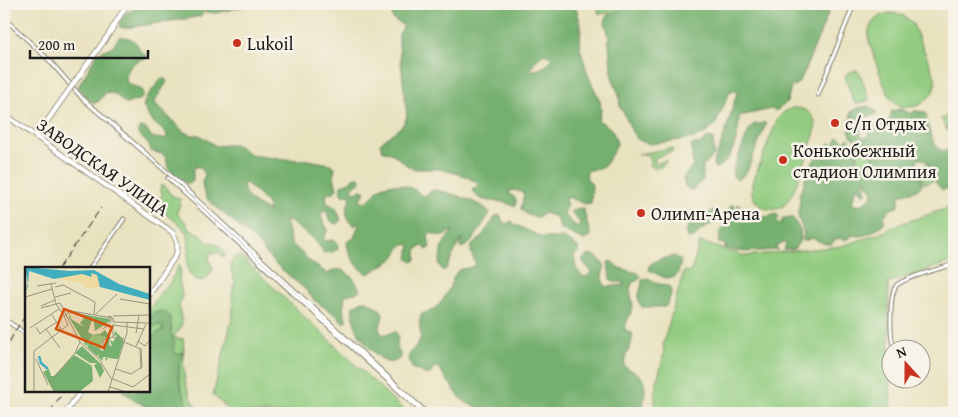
<svg xmlns="http://www.w3.org/2000/svg" width="958" height="417" font-family="'Gentium Book Plus',serif">
	<style>
		.green { fill: #92cc80; stroke: #57744e }
		.forest { fill: #75b06e; stroke: #486645; fill-rule: evenodd }
		.lines { fill: none; stroke-linecap: round; stroke-linejoin: round }
		.street-casing { stroke: #827f6e; stroke-width: 5 }
		.secondary-casing { stroke: #827f6e; stroke-width: 6 }
		.street { stroke: #fff; stroke-width: 3 }
		.secondary { stroke: #fff; stroke-width: 4.5 }
		.rail { stroke: #1c1c1c; stroke-width: 1; stroke-dasharray: 8 4; stroke-linecap: butt }
		.secondary-bridge-casing { stroke: #827f6e; stroke-width: 6; stroke-linecap: butt }
		.secondary-bridge { stroke: #fff; stroke-width: 4.5 }
		.poi-dot { fill: #c8321e; stroke: #f7f3e8; stroke-width: 2 }
		.labels { text-anchor: middle; dominant-baseline: central; stroke-width: 5; stroke-linejoin: round; paint-order: stroke }
		.poi-label { font-size: 18px; fill: #1c1c1c; stroke: #f7f3e8; text-anchor: start }
		.street-label { font-size: 18px; fill: #1c1c1c; stroke: #f7f3e8 }
		.inset-river { fill: none; stroke: #41aec0; stroke-width: 2.5 }
		.inset-road { fill: none; stroke: #97937e; stroke-width: 1 }
		.view { fill: #d4530e; fill-opacity: 0.15; stroke: #d4530e; stroke-width: 2.5 }
		.inset-edge { fill: none; stroke: #1c1c1c; stroke-width: 2.5 }
	</style>
	<rect width="100%" height="100%" fill="#f7f3e8"/>
	<filter id="ink" filterUnits="userSpaceOnUse"><feTurbulence type="fractalNoise" baseFrequency=".02" numOctaves="2"/><feDisplacementMap in="SourceGraphic" scale="10" xChannelSelector="R" yChannelSelector="G"/><feConvolveMatrix kernelMatrix="1 2 1 2 8 2 1 2 1" color-interpolation-filters="sRGB"/></filter>
	<filter id="wash" filterUnits="userSpaceOnUse"><feTurbulence type="fractalNoise" baseFrequency=".0096" numOctaves="4" result="noise"/><feDisplacementMap in="SourceGraphic" scale="20" xChannelSelector="R" yChannelSelector="G"/><feGaussianBlur stdDeviation="1.12" result="paint"/><feColorMatrix in="noise" values="0 0 0 0 0 0 0 0 0 0 0 0 0 0 0 0 0 1.4 0 .05"/><feComposite in="paint" operator="in"/></filter>
	<g filter="url(#wash)">
		<rect width="100%" height="100%" fill="#e9e2bf"/>
		<!-- green -->
		<path class="green" d="M597 4H618L619 11 599 14Z
			M891 13 902 15 912 22 935 77C939 99 909 118 892 100 885 92 873 53 869 41 866 25 876 15 891 13Z
			M856 70 860 73 869 99 868 101 857 104 854 102 845 77 847 73Z
			M792 108C807 107 818 117 815 132 810 147 796 191 787 202 773 219 748 205 752 184L777 120 783 113Z
			M954 112V129L948 132 941 119Z
			M858 147 874 148 873 164 857 163Z
			M672 148 673 151 654 158 656 164 666 160V162L661 167 654 168 651 166 649 155 638 154Z
			M929 164 935 180 924 184 918 168Z
			M161 185 165 186 171 195 181 200 177 213 186 222 188 228 200 234 207 242C216 242 222 246 226 256L223 257 220 253 212 252C206 258 211 262 213 269 208 276 207 284 196 279 179 271 194 246 186 232 179 221 166 216 157 207L156 201 163 195 160 190Z
			M954 206V261L888 283 891 413H655V390L664 353 663 344 684 271 691 272 700 242 745 256 842 246 887 231 888 228Z
			M240 256 407 413H232L213 395 233 315 232 294 235 283 231 270V264L234 257Z
			M179 265 181 269 179 278 182 296 179 307 182 323 179 331 174 335 176 338 180 339 183 338 184 352 177 354 173 349 174 339 171 334 172 327 160 311 153 313 151 323 154 327 158 325H162L163 329 154 335 152 340 149 335V309L163 289 170 283Z
			M183 354C184 382 185 390 200 413H192V411C181 393 174 374 183 354Z"/>
		<!-- forest -->
		<path class="forest" d="M165 4H255L216 13 204 12 201 16 191 18 125 28 120 27 119 23 126 13 135 9Z
			M393 4H575L581 25 580 48 588 75 600 101 601 110 598 121C609 124 615 133 617 144L606 164 603 167 587 171 586 177 592 185 591 203 585 204 568 197 565 200 567 205 564 215 578 228 580 223 571 212 576 209 583 208 591 236 584 240 560 229 556 217 544 213 538 217 527 215 521 209 524 193 519 191 510 190V194L516 199V205C510 206 509 203 503 202 491 200 479 203 472 190L478 185 477 182 462 175 440 169H416L408 166 393 154 382 150 380 143 402 126 407 117 399 44V34L404 26 393 19 391 11ZM544 54 552 57C549 66 541 70 531 70L534 62Z
			M625 4H832L802 77 797 84 791 87 787 102 776 111 772 109 739 116C740 130 732 166 715 168L713 164 724 136 737 93 736 90 731 91 729 94 715 125 707 132 695 138 650 144 638 140 632 132 624 113 620 108 619 95 612 77 608 32 605 23 607 15 619 12Z
			M119 37C130 36 137 41 140 51L146 55 147 57 145 59C134 58 123 73 127 83L142 90 143 96 141 99 126 104 115 94 106 92 98 102 94 103 84 95 78 89 79 85 98 53 113 46Z
			M161 79H165L167 82 157 97 155 103 184 132 192 135H199L216 146 235 144 251 155 279 159 308 160 330 164 335 167 334 177 337 189 333 193H327L326 202 336 208 341 220 337 224 333 223 329 219 327 212 324 211 321 213 322 219 328 230 323 238 326 241 332 240 337 243 338 249 332 252 324 253C316 238 302 231 289 221H285L291 243 313 264 328 274C340 262 355 277 360 290L355 293 345 295 343 310 347 321 344 323 336 315 314 300 305 289 273 262 256 241 208 200 203 190 202 182 205 175 201 168 197 166 193 169V181L189 184 177 179 168 168 166 158 162 154 151 151C150 143 141 139 137 132L140 128H145L153 138 166 139 167 134 150 119 143 106 146 98ZM246 183 266 202 269 211C258 206 244 200 243 185Z
			M869 106 877 112 875 115 863 117 864 122 860 132 861 136 866 138 869 134 871 125 877 126 889 121 892 111 901 109 911 114 914 111 925 112C928 117 926 119 927 124 929 131 935 150 943 151 947 151 950 148 954 147V162L952 168 954 186 953 184 950 185 947 189 942 190 936 183 935 169 923 159H919L917 161 922 185C915 194 907 191 899 196V206L891 209 884 216V223C879 228 869 235 861 236 858 236 855 235 852 235L850 238 844 240 841 238 834 240 832 244H825L812 238 805 241 803 240C805 228 800 226 798 215 797 208 802 202 799 195L804 184 805 178C812 172 810 161 818 156L826 158 828 155 825 149 829 143 834 145 838 137 845 141 847 138H849L852 144 856 143V140L852 137 849 130 853 128 850 123 851 112 858 108ZM858 148 861 150 869 148 872 149 874 161 881 168 879 170H874L864 164 857 166 855 162ZM866 179 867 185 873 191C872 200 863 204 856 206L852 202 856 190 858 186 863 194H866L864 182Z
			M763 122 766 124 747 171 744 175 737 180 733 176V170L749 130 754 124H761Z
			M708 138H712L713 140 714 156 703 166V180L694 189 690 190 685 186 683 178 693 166 691 147 693 144H700Z
			M359 177 362 180 354 186 352 189 355 192 361 190 364 191V195L359 200 365 203C367 200 372 198 374 195 379 190 373 193 379 189 390 180 413 185 422 196L428 194 432 190C444 190 484 203 490 213L473 240 468 245 461 248 460 245 462 239 460 241 446 269 443 271 439 264C441 258 440 253 442 247 445 240 451 235 453 229 442 239 443 236 430 233L428 236 430 248 427 250 423 246 419 247 416 251V260L413 262 408 259 410 245C398 242 398 256 390 261 383 265 376 269 369 274 356 268 348 255 347 242L354 238 359 224 358 222 355 226C344 219 345 208 351 198L350 196 342 195 340 190 341 185 350 182 353 178Z
			M738 204 752 213 753 216 751 219 761 223V218L777 214 779 218 776 221 781 224 783 218H793L800 230 801 239 794 249 784 250 786 244 784 242 776 246 778 250C759 250 743 255 725 248V244L718 243 720 238 719 234 725 223H731L732 220 729 219 726 216 731 205H734L735 210H737Z
			M713 210 719 217V219L700 231 694 238H688L686 232 688 226 696 219 702 218Z
			M500 215 503 222 506 224 512 221 514 224 543 238H563L578 247 579 252 574 255 576 268 581 276 586 277 590 274 591 271 583 262V259C592 250 599 258 605 266L602 275 603 283 608 287 623 285V282H615L610 279 608 262 611 261 619 268 638 273 641 276 638 280 632 283 630 289 633 307 624 329 632 333C634 345 624 354 624 365 629 371 637 371 641 377 649 387 642 402 643 413H482L481 408C460 404 459 394 447 380 443 375 442 370 437 367H433L432 372 428 375 412 368 408 357C411 351 418 345 420 339 423 330 416 326 422 314 439 309 442 302 450 287 452 282 453 276 457 272 463 267 470 269 476 265L471 253V246L480 239 496 216Z
			M674 256 681 261 678 273 675 277 665 278 649 270V266C659 256 663 260 674 256Z
			M648 278 656 283 671 287C672 294 669 302 665 307H642C634 299 642 290 642 280Z
			M363 301H367L382 311 383 316 379 330 383 335 396 332 398 336 397 347 401 356C397 362 393 363 386 362 368 350 350 328 353 306Z
			M160 311C176 315 169 324 171 334 172 342 173 333 174 341 175 346 172 348 174 353L179 354 184 352C182 358 179 362 179 368 177 384 184 398 193 411L192 413H155L122 391H149V335L152 340 154 335 163 330V327L160 325 154 327 150 320 153 312 155 313Z"/>
	</g>
	<g filter="url(#ink)">
		<g class="lines">
			<defs>
				<path id="street" d="M4 18 49 60 82 98 168 173 427 413
					M818 95 854 4
					M168 178 423 413
					M90 268 124 219
					M4 319 26 334
					M893 344C890 335 891 323 891 313 891 305 891 293 896 286 902 278 943 268 954 264"/>
				<path id="secondary" d="M79 76 109 34 127 4H129
					M4 114 172 232C177 240 179 246 176 255L149 295
					M36 137 64 97
					M65 413 81 391"/>
			</defs>
			<!-- street casing -->
			<use href="#street" class="street-casing"/>
			<!-- secondary casing -->
			<use href="#secondary" class="secondary-casing"/>
			<!-- street -->
			<use href="#street" class="street"/>
			<!-- secondary -->
			<use href="#secondary" class="secondary"/>
			<!-- rail -->
			<path class="rail" d="M59 268 101 208
				M4 353 15 331 26 315
				M49 413 64 391"/>
			<defs>
				<path id="secondary-bridge" d="M64 97 79 76"/>
			</defs>
			<!-- secondary-bridge casing -->
			<use href="#secondary-bridge" class="secondary-bridge-casing"/>
			<!-- secondary-bridge -->
			<use href="#secondary-bridge" class="secondary-bridge"/>
		</g>
	</g>
	<!-- markers -->
	<g class="poi-dot">
		<circle cx="237" cy="43" r="5"/>
		<circle cx="835" cy="123" r="5"/>
		<circle cx="783" cy="160" r="5"/>
		<circle cx="641" cy="213" r="5"/>
	</g>
	<g class="labels">
		<!-- poi labels -->
		<g class="poi-label">
			<text x="247" y="43">Lukoil</text>
			<text x="845" y="123">с/п Отдых</text>
			<text x="793" y="150">Конькобежный<tspan x="793" dy="21">стадион Олимпия</tspan></text>
			<text x="651" y="213">Олимп-Арена</text>
		</g>
		<!-- street labels -->
		<g class="street-label">
			<text transform="translate(103 167) rotate(35)">ЗАВОДСКАЯ УЛИЦА</text>
		</g>
	</g>
	<!-- overview -->
	<g transform="translate(25 267)">
		<rect width="125" height="125" fill="#e9e2bf"/>
		<path d="M69 67 83 70 78 73 75 83 68 77 64 76V81L58 76H63Z" fill="#92cc80"/>
		<path d="M45 46 46 52 59 60 55 56 59 51 56 47 85 52V54L70 64 68 50 63 65 68 68 61 78 44 51ZM80 63 85 70 84 78 87 79 85 73 88 75 92 68 89 69 90 64 99 73 93 92 83 91 81 94 80 91 85 90H78L77 94 73 89 76 86 72 89 63 81 64 76 78 84 84 71 69 67H75ZM57 79 76 97 79 104 75 111 69 98 72 96H65L50 86ZM49 88 67 99 68 114 54 125H29L18 105 24 102 26 109H29Z" fill="#75b06e"/>
		<path d="M55 6 72 8 76 20 61 21 58 16 29 11Z" fill="#eeda9e"/>
		<path d="M0 0 45 4 69 3 94 17 125 27V33L75 20 72 8 66 6 67 10 57 7 29 12 4 4 3 19 2 22 0 25 3 16Z" fill="#41aec0"/>
		<path class="inset-river" d="M14 89 16 96 23 102"/>
		<path class="inset-road" d="M26 17 31 37 39 49M12 19 31 16M30 20 38 18 70 35 69 47M0 30 27 22M30 30 46 26M95 32 125 37M124 36 125 56M16 39 30 33M16 41 35 36 55 75 74 92 87 113M27 48 36 62M70 48 92 27M88 49 125 48M32 55 21 62 35 81M125 56V80M88 57V70L96 73 99 70M88 58 119 62M11 60 15 67 21 62M5 61 34 42M78 62 86 55V49L83 50M111 66 114 48M113 74 120 79 124 74M111 79 121 57M78 81V73L88 70M115 82 116 102M11 92 23 118M91 102 106 107 117 100 116 82 99 75M88 112 108 120 125 107M85 120 102 125M9 125V84L43 58 39 49 46 44 88 51V55L125 56M30 125 25 115 50 86 55 75M83 125 102 66V55"/>
		<path class="view" d="M39 42 87 60 79 81 31 62Z"/>
		<rect width="125" height="125" class="inset-edge"/>
	</g>
	<!-- margin -->
	<rect width="958" height="417" fill="none" stroke="#f7f3e8" stroke-width="20"/>
	<!-- north arrow -->
	<g transform="translate(906 364) rotate(339)"><circle r="24" fill="#f7f3e8" stroke="#9f9d96"/>
	<path d="M0-4L9 19L0 12L-9 19Z" fill="#c8321e"/>
	<text y="-8" font-size="14" font-weight="bold" text-anchor="middle" fill="#1c1c1c">N</text>
	</g>
	<!-- scale -->
	<path d="M30 50v8h118v-8" fill="none" stroke="#1c1c1c" stroke-width="2.5"/>
	<text x="38" y="50" font-size="15" fill="#1c1c1c" stroke="#f7f3e8" stroke-width="4" paint-order="stroke">200 m</text>
</svg>
